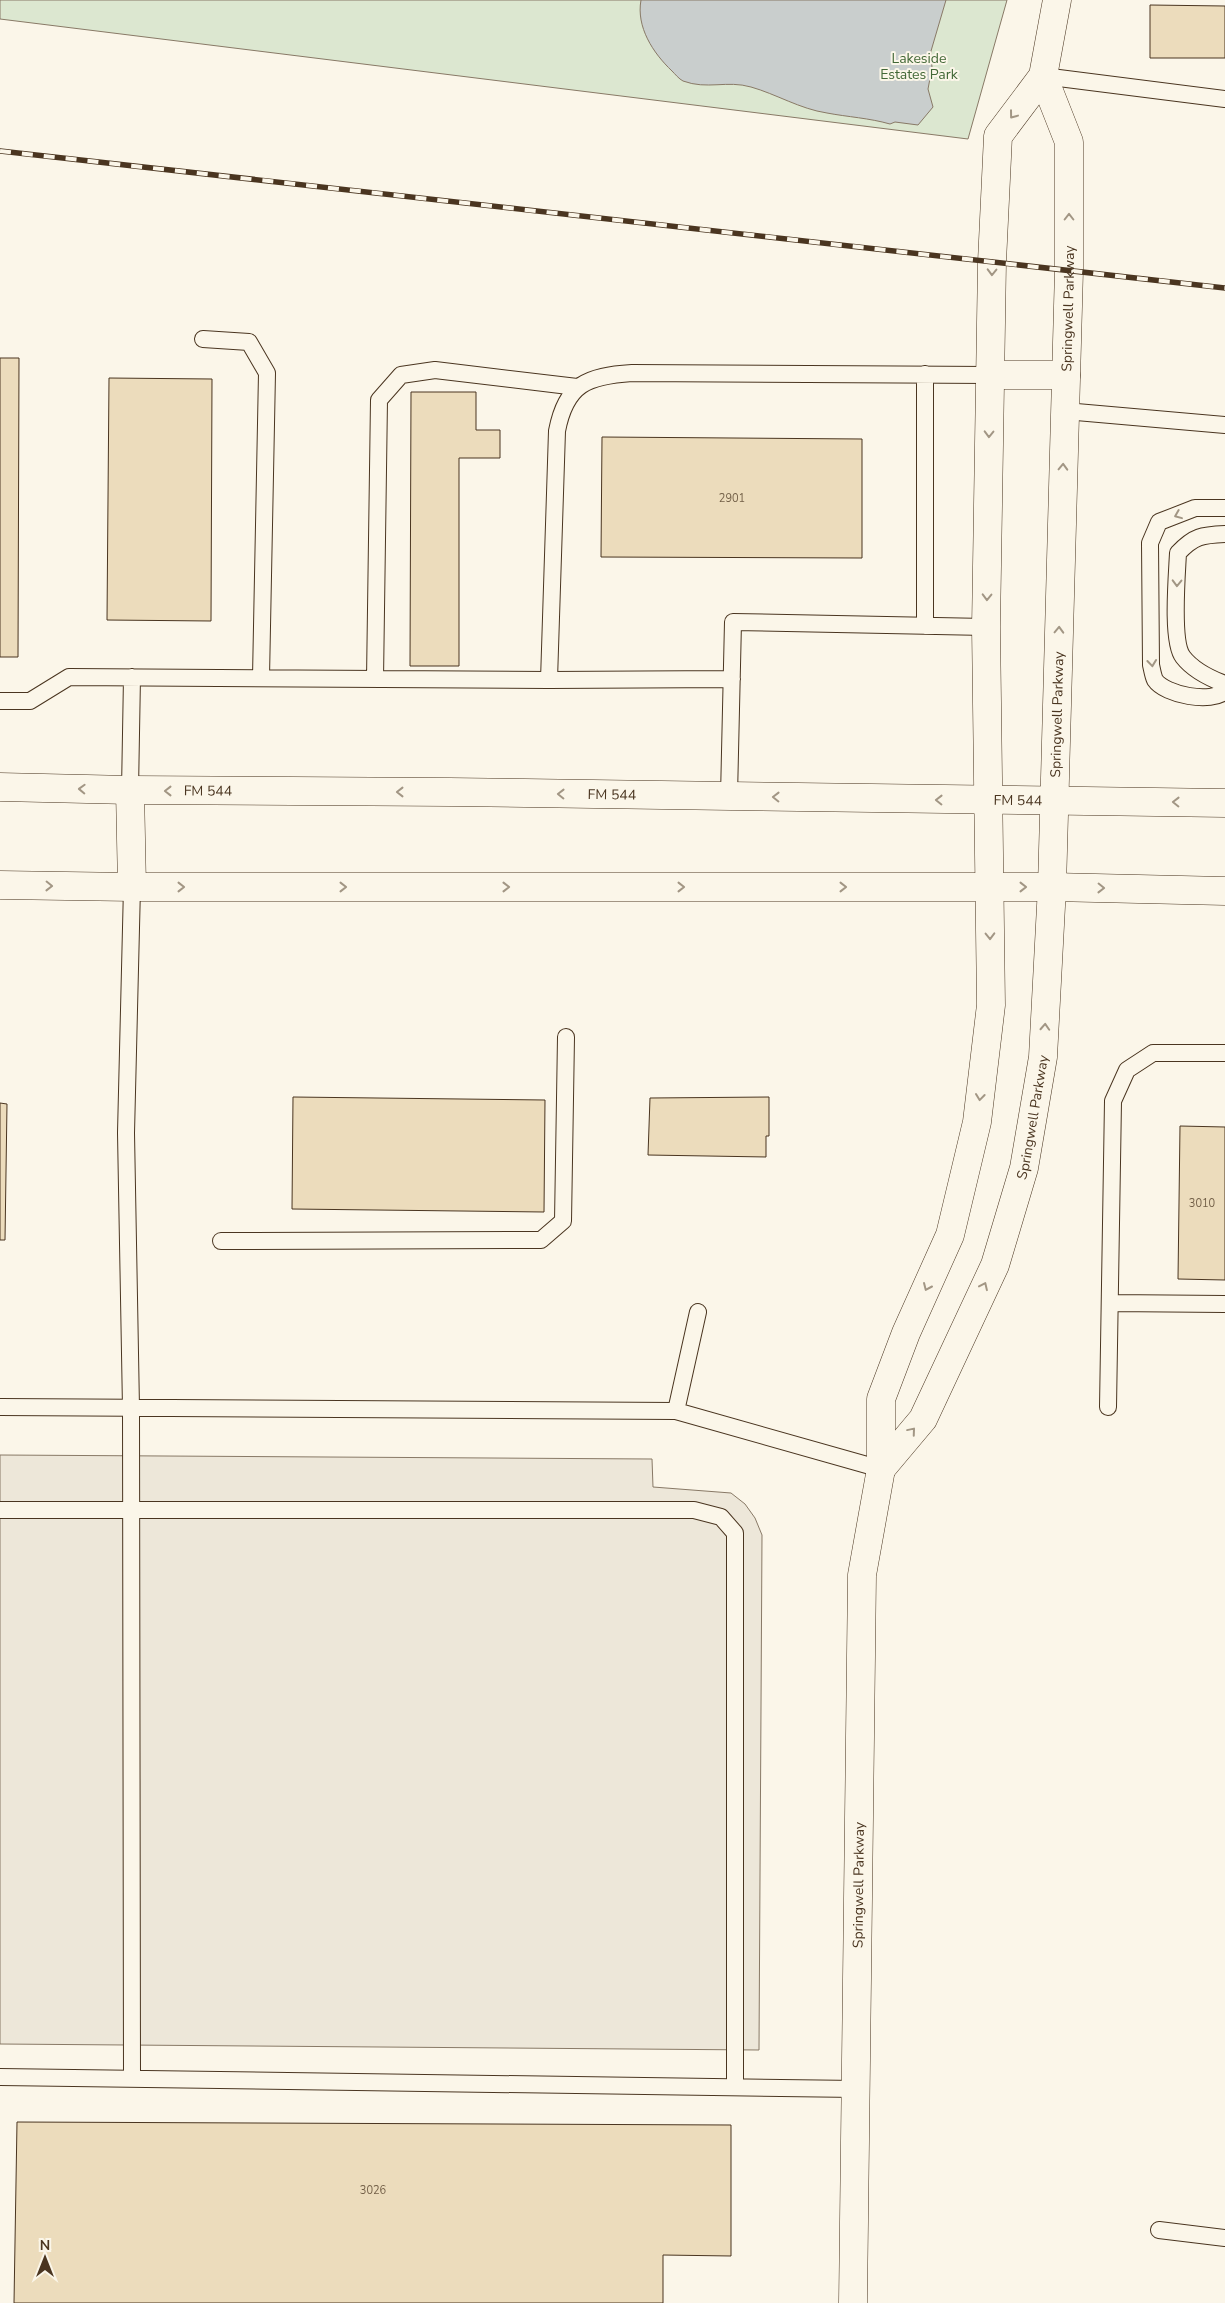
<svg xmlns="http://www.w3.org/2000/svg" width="1225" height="2303" font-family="'Nunito Sans',sans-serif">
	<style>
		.green { fill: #dce7d0; stroke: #887966 }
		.parking { fill: #ede7d9; stroke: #887966 }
		.water { fill: #c9cecd; stroke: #887966 }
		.building { fill: #ecdcbc; stroke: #4a3520 }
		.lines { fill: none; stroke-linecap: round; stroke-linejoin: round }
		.lane-casing { stroke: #4a3520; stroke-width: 18 }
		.secondary-casing { stroke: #4a3520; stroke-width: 29 }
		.primary-casing { stroke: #4a3520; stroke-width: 29 }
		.lane { stroke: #fbf6e9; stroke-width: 16 }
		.secondary { stroke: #fbf6e9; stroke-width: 28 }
		.primary { stroke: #fbf6e9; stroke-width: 28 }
		.rail-casing { stroke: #4a3520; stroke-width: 5.5 }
		.rail { stroke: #fbf6e9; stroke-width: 4; stroke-dasharray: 11; stroke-linecap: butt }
		.oneway { stroke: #a29684 }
		.labels { text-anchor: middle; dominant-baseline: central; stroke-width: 4; stroke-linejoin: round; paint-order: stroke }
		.number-label { font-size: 11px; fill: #725f47 }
		.park-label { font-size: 14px; fill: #436837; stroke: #fbf6e9 }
		.street-label { font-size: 14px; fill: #4a3520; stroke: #fbf6e9 }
	</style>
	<rect width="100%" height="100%" fill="#fbf6e9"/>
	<!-- green -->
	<path class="green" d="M0 0H1007L968 139 0 19Z"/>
	<!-- parking -->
	<path class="parking" d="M0 1455 652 1459 653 1487 731 1493 745 1504 755 1518 762 1535 759 2050 0 2044Z"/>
	<!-- water -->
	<path class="water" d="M641 0H946L931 51 932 68 928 89 933 107 918 125 895 122 890 124C869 118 848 117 827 113 800 109 776 94 751 87 727 80 707 90 683 81 679 79 675 74 672 71 653 53 636 27 641 0Z"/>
	<!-- building -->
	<path class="building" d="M1150 5 1225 6V58H1150Z
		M0 358H19L18 657H0Z
		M109 378 212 379 211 621 107 620Z
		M411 392H476V430H500V458H459V666H410Z
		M602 437 862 439V558L601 557Z
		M293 1097 545 1100 544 1212 292 1209Z
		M769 1097V1136H766V1157L648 1155 650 1098Z
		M0 1103 7 1104 5 1240H0Z
		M1180 1126 1225 1127V1280L1178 1279Z
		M17 2122 731 2125V2256L663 2255V2303H14Z"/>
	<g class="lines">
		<defs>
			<path id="lane" d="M1043 76 1225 99
				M203 339 249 342 267 373 261 677
				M925 374V626
				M1065 411 1225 425
				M1225 508H1195L1159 522 1150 543 1151 665C1152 669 1153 676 1155 680 1165 695 1212 704 1225 691
				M1225 534C1202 535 1194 536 1178 553 1177 575 1171 642 1183 657 1193 670 1209 678 1225 684
				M375 679 379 400 401 375 435 370 577 387
				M549 680 557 431C566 384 587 376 632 373L990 375
				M0 701H30L69 677 549 680 732 679
				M130 790 132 677
				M729 796 733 622 986 627
				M132 887 126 1133 131 1408 132 2079
				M221 1241 541 1240 563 1221 566 1037
				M1110 1303 1225 1304
				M0 1407 676 1411 881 1469
				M1108 1407 1113 1101 1127 1070 1153 1053H1225
				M676 1411 698 1312
				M0 1510H694L721 1517 735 1533V2087
				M0 2077 857 2089
				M1159 2230 1225 2238"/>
			<g id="secondary">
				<path d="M990 375H1066"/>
				<path id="s1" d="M881 1469 923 1419 995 1265 1024 1168 1043 1057 1052 887 1069 270V142L1043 76"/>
				<path id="s2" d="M853 2303 862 1575 881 1469V1399L906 1333 950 1235 977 1122 991 1005 986 627 992 262 998 136 1043 76 1057 0"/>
			</g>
			<g id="primary">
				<path id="s3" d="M0 787 130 790 449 792 1225 803"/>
				<path d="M130 790 132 887"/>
				<path d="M0 885 132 887H1052L1225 891"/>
			</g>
		</defs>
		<!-- lane casing -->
		<use href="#lane" class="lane-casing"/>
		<!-- secondary casing -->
		<use href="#secondary" class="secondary-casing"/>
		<!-- primary casing -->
		<use href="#primary" class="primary-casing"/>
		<!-- lane -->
		<use href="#lane" class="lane"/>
		<!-- secondary -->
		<use href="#secondary" class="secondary"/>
		<!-- primary -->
		<use href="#primary" class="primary"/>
		<defs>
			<path id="rail" d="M0 151 1225 288"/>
		</defs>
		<!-- rail casing -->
		<use href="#rail" class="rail-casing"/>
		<!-- rail -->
		<use href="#rail" class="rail"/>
	</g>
	<!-- one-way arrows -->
	<defs><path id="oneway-chevron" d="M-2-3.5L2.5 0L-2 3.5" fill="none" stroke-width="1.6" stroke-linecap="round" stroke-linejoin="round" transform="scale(1.25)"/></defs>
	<g class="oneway">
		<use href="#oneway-chevron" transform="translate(1013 115) rotate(127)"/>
		<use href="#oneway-chevron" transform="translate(1069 217) rotate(-90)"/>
		<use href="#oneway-chevron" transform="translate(992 272) rotate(91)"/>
		<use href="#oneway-chevron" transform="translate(989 434) rotate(91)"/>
		<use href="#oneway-chevron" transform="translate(1063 467) rotate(-88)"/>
		<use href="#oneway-chevron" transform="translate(1178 515) rotate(158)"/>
		<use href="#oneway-chevron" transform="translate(1177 583) rotate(91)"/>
		<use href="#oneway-chevron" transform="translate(987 597) rotate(91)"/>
		<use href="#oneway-chevron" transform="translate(1059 630) rotate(-88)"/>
		<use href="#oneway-chevron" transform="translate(1152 663) rotate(84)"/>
		<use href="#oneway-chevron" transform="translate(82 789) rotate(-178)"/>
		<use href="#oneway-chevron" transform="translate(168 791) rotate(-180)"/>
		<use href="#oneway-chevron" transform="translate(400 792) rotate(-180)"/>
		<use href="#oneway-chevron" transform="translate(561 794) rotate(-179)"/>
		<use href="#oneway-chevron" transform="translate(776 797) rotate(-179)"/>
		<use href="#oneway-chevron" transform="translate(939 800) rotate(-179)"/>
		<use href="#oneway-chevron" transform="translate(1176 802) rotate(-179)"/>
		<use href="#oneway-chevron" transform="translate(49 886) rotate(1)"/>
		<use href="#oneway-chevron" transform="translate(181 887)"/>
		<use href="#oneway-chevron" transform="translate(343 887)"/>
		<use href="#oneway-chevron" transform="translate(506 887)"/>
		<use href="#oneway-chevron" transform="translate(681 887)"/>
		<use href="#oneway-chevron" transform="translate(843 887)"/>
		<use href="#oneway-chevron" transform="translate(1023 887)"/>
		<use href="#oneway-chevron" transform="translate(1101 888) rotate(1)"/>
		<use href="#oneway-chevron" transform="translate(990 936) rotate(89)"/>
		<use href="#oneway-chevron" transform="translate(1045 1027) rotate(-87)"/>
		<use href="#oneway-chevron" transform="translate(980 1097) rotate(97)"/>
		<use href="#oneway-chevron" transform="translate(984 1286) rotate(-65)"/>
		<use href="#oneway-chevron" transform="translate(927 1287) rotate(114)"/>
		<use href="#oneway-chevron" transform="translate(912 1431) rotate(-50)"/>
	</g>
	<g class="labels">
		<!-- number labels -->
		<g class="number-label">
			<text x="732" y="498">2901</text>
			<text x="1202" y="1203">3010</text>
			<text x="373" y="2190">3026</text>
		</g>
		<!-- park labels -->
		<g class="park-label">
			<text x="919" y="58">Lakeside<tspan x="919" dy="16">Estates Park</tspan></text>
		</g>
		<!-- street labels -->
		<g class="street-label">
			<text stroke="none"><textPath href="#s1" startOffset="1198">Springwell Parkway</textPath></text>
			<text stroke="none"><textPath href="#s1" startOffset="792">Springwell Parkway</textPath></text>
			<text stroke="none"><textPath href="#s3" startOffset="208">FM 544</textPath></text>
			<text stroke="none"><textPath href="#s3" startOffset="612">FM 544</textPath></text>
			<text stroke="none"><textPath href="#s3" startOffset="1018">FM 544</textPath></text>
			<text stroke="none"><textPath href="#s1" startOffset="388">Springwell Parkway</textPath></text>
			<text stroke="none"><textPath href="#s2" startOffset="418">Springwell Parkway</textPath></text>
		</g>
	</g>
	<!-- north arrow -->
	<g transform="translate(45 2258)" stroke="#fbf6e9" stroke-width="4" paint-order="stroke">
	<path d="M0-4L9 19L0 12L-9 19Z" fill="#4a3520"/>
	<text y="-8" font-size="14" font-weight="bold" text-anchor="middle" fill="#4a3520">N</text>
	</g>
</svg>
